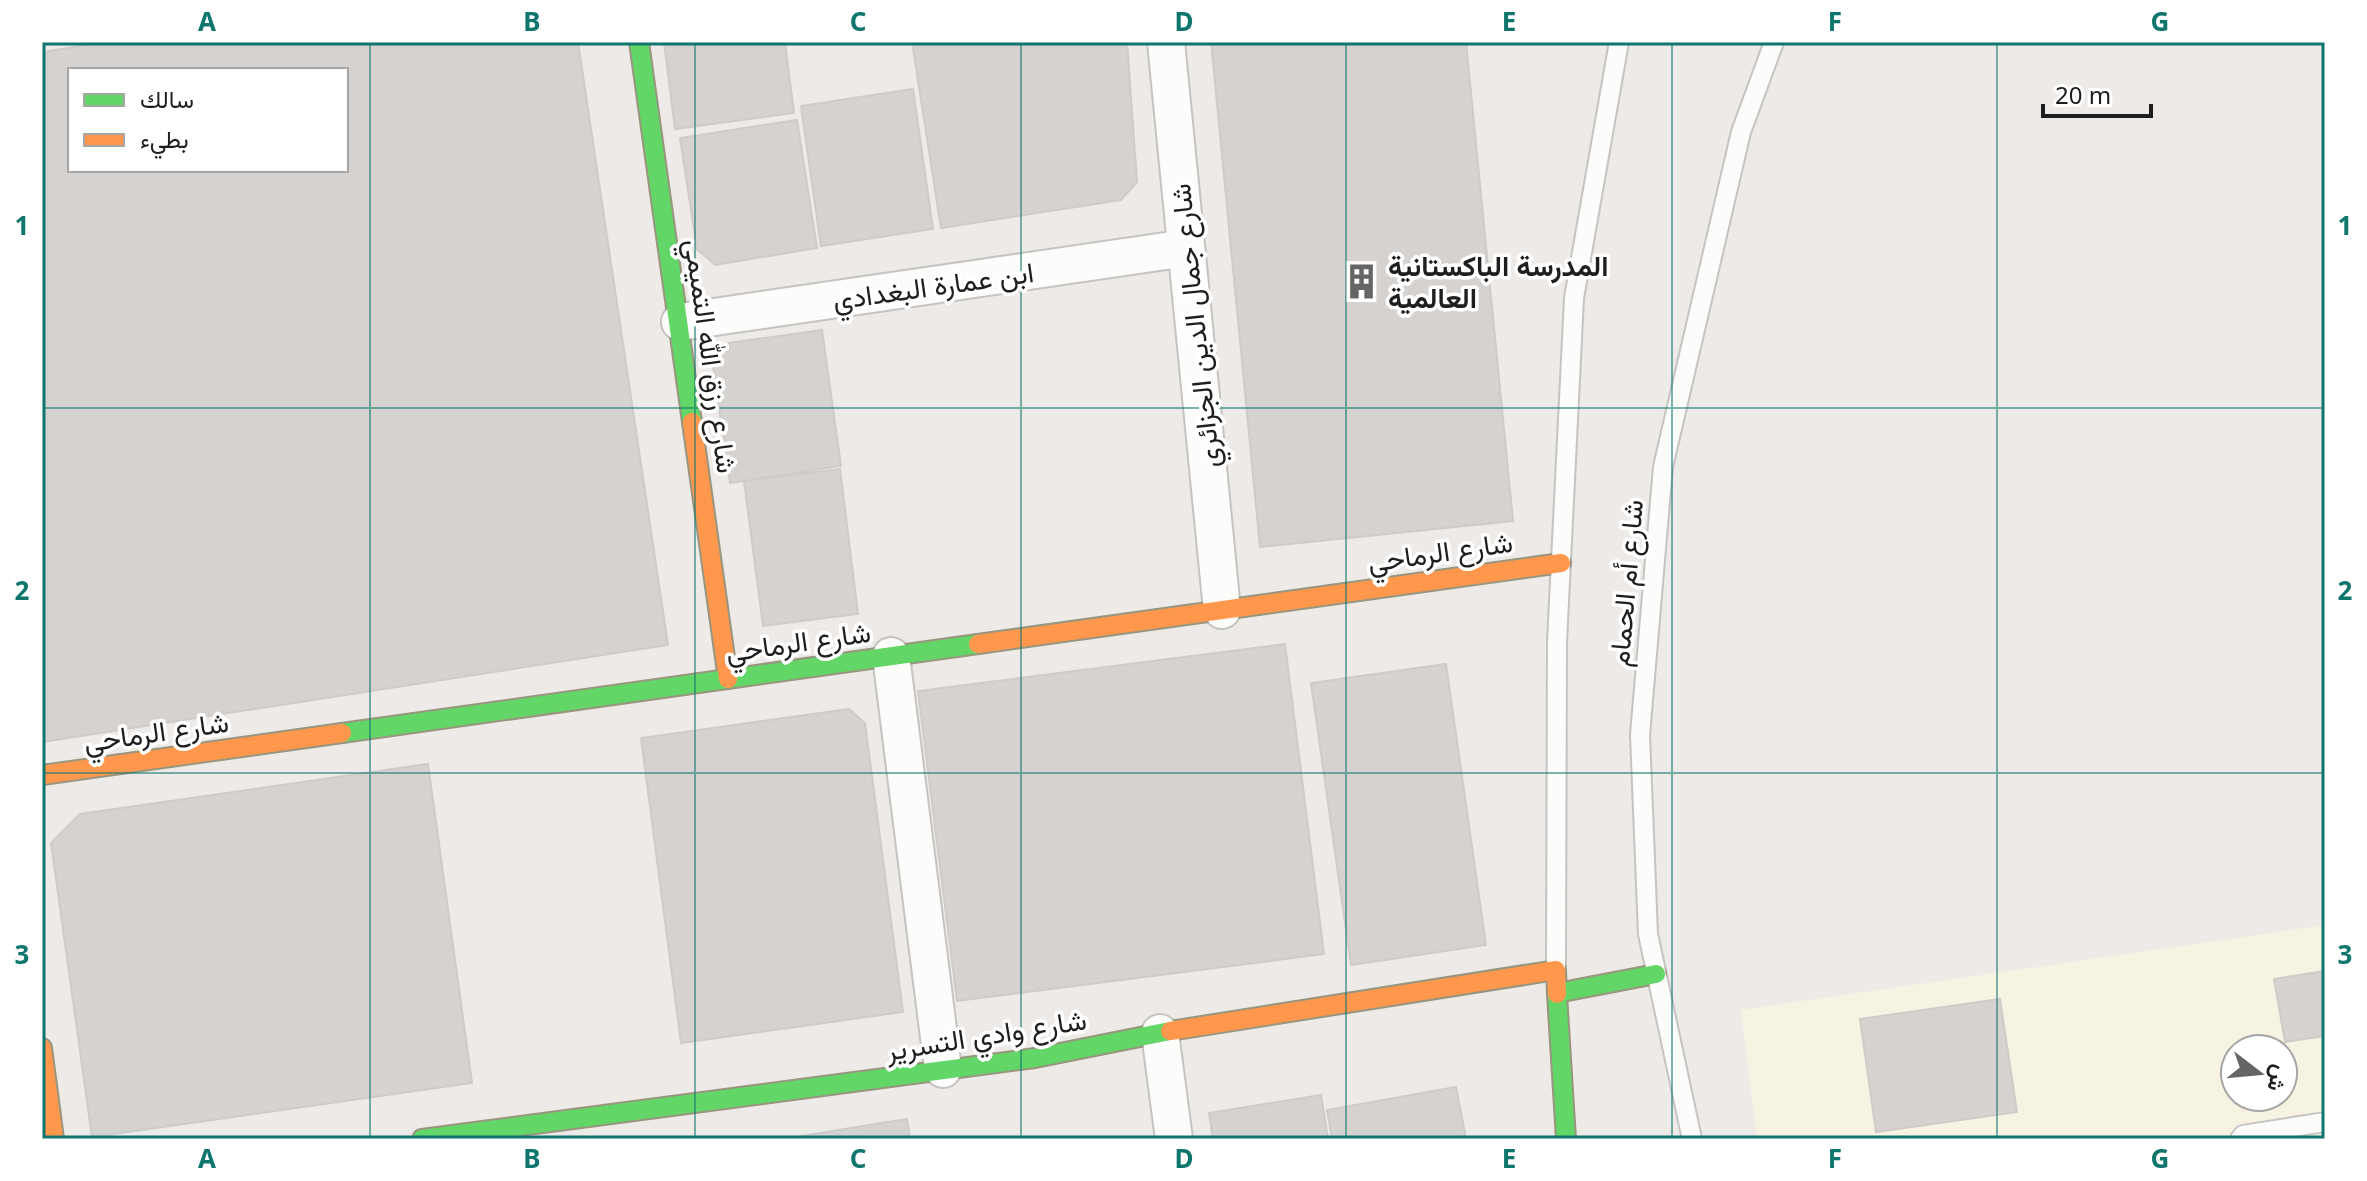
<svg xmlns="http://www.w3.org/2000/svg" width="2367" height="1181" font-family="'Noto Sans',Vazirmatn,sans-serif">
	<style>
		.education { fill: #f7f3e2; fill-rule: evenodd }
		.building { fill: #d5d2d0; stroke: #d0cbc8; stroke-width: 2; fill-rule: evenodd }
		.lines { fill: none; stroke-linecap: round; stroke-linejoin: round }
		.lane-casing { stroke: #c5c4c3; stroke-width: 22 }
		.street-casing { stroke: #c5c4c3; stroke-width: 40 }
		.fast-casing { stroke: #98967e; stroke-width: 22 }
		.slow-casing { stroke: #98967e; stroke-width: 22 }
		.lane { stroke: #fcfcfb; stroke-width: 18 }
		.street { stroke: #fcfcfb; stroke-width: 36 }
		.fast { stroke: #63d668; stroke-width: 18 }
		.slow { stroke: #ff974d; stroke-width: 18 }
		.grid { fill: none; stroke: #0f766e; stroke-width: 2; stroke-opacity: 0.55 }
		.labels { text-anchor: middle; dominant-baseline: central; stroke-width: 7; stroke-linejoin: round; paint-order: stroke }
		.poi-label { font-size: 28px; font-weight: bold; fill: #1e1e1e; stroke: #fff; text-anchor: start }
		.street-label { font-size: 28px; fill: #1e1e1e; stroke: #fff }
		.neatline { fill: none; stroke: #0f766e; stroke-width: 3 }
		.grid-label { font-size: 26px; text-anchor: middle; font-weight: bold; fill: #0f766e }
	</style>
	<rect width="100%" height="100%" fill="#edeae7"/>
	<!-- education -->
	<path class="education" d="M2325 925V1139H1757L1741 1010ZM2235 1049H2283V1097H2235Z"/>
	<!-- building -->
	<path class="building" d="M105 42H578L668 645 42 742V52ZM70 70H346V170H70Z
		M664 42H785L794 113 675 129Z
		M912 42H1127L1137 182 1121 200 941 228Z
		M1211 42H1466L1513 521 1260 547Z
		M913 89 933 229 821 246 801 106Z
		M797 120 817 248 715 265 697 249 680 138Z
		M822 330 841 466 730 483 712 359 729 343Z
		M840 469 858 614 763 626 744 481Z
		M1285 644 1324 954 957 1001 918 691Z
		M1446 664 1486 945 1351 965 1311 683Z
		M849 709 865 723 903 1012 681 1043 641 738Z
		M428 764 472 1083 92 1137 51 843 80 814Z
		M2325 971V1036L2285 1042 2274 979Z
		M2000 999 2017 1112 1876 1132 1860 1019Z
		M1456 1087 1466 1139H1332L1327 1110Z
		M1321 1095 1328 1139H1213L1209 1113Z
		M907 1119 910 1139H783Z"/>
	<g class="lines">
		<defs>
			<path id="lane" d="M1556 970 1557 642 1574 298 1619 42
				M1692 1139 1648 934 1640 735 1663 467 1741 132 1774 42
				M2240 1139 2243 1135 2325 1122"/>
			<path id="street" d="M1166 42 1222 610
				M680 322 1186 248
				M891 656 943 1069
				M1160 1033 1174 1139"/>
			<path id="fast" d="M639 42 692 422
				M342 733 978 644
				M1557 993 1656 974
				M1557 994 1566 1139
				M422 1139 1035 1058 1170 1031"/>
			<path id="slow" d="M692 422 728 679
				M978 644 1561 563
				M42 775 342 733
				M1170 1031 1556 970 1557 994
				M42 1048 54 1139"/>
		</defs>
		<!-- lane casing -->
		<use href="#lane" class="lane-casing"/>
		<!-- street casing -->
		<use href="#street" class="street-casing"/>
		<!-- fast casing -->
		<use href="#fast" class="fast-casing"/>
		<!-- slow casing -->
		<use href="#slow" class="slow-casing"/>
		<!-- lane -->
		<use href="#lane" class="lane"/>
		<!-- street -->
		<use href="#street" class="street"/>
		<!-- fast -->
		<use href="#fast" class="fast"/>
		<!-- slow -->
		<use href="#slow" class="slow"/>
	</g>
	<!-- grid -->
	<path class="grid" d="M370 42V1139M695 42V1139M1021 42V1139M1346 42V1139M1672 42V1139M1997 42V1139M42 408H2325M42 773H2325"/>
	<!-- icons -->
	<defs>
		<symbol id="building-bare" viewBox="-9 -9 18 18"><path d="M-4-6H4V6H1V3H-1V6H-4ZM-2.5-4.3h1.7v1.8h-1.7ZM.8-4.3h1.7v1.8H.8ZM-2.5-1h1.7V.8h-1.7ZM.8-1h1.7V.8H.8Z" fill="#666564" stroke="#fff" stroke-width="2.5" paint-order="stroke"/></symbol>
	</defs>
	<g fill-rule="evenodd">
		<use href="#building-bare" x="1336" y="256" width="51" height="51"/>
	</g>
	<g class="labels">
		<!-- poi labels -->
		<g class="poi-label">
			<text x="1388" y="265">المدرسة الباكستانية<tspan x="1388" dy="32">العالمية</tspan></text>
		</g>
		<!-- street labels -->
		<g class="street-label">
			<text transform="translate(933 285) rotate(-8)">ابن عمارة البغدادي</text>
			<text transform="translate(1194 326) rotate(-96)">شارع جمال الدين الجزائري</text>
			<text transform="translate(712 356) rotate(82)">شارع رزق الله التميمي</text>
			<text transform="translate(1440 551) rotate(-8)">شارع الرماحي</text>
			<text transform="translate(1625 583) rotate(-85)">شارع أم الحمام</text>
			<text transform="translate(798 641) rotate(-8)">شارع الرماحي</text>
			<text transform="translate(156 731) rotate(-8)">شارع الرماحي</text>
			<text transform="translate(986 1034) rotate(-9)">شارع وادي التسرير</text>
		</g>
	</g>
	<!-- border -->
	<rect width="2367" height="1181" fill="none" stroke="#ffffff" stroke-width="88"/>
	<!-- legend -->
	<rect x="68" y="68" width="280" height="104" fill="#ffffff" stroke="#a5a5a5" stroke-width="2"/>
	<rect x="84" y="94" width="40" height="12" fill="#63d668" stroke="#a5a5a5" stroke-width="2"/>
	<text x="140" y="108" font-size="24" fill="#1e1e1e">سالك</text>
	<rect x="84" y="134" width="40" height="12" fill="#ff974d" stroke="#a5a5a5" stroke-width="2"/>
	<text x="140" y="148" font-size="24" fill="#1e1e1e">بطيء</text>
	<!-- north arrow -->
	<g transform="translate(2259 1073) rotate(106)"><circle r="38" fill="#ffffff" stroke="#a5a5a5" stroke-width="2"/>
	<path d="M0-6L14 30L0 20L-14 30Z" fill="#666564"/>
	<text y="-12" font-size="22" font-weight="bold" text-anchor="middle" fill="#1e1e1e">ش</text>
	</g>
	<!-- scale -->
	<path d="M2043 104v12h108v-12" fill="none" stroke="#1e1e1e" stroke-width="4"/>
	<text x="2055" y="104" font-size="24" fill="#1e1e1e" stroke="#ffffff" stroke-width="6" paint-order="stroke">20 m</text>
	<rect x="44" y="44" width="2279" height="1093" class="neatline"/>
	<g class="grid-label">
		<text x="207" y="31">A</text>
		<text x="532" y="31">B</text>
		<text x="858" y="31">C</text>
		<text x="1184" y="31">D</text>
		<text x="1509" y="31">E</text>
		<text x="1835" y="31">F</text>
		<text x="2160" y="31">G</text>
		<text x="22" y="235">1</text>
		<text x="2345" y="235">1</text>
		<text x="22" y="600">2</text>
		<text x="2345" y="600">2</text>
		<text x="22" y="964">3</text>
		<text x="2345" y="964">3</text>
		<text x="207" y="1168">A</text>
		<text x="532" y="1168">B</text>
		<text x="858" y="1168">C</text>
		<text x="1184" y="1168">D</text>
		<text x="1509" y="1168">E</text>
		<text x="1835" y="1168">F</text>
		<text x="2160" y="1168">G</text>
	</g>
</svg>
